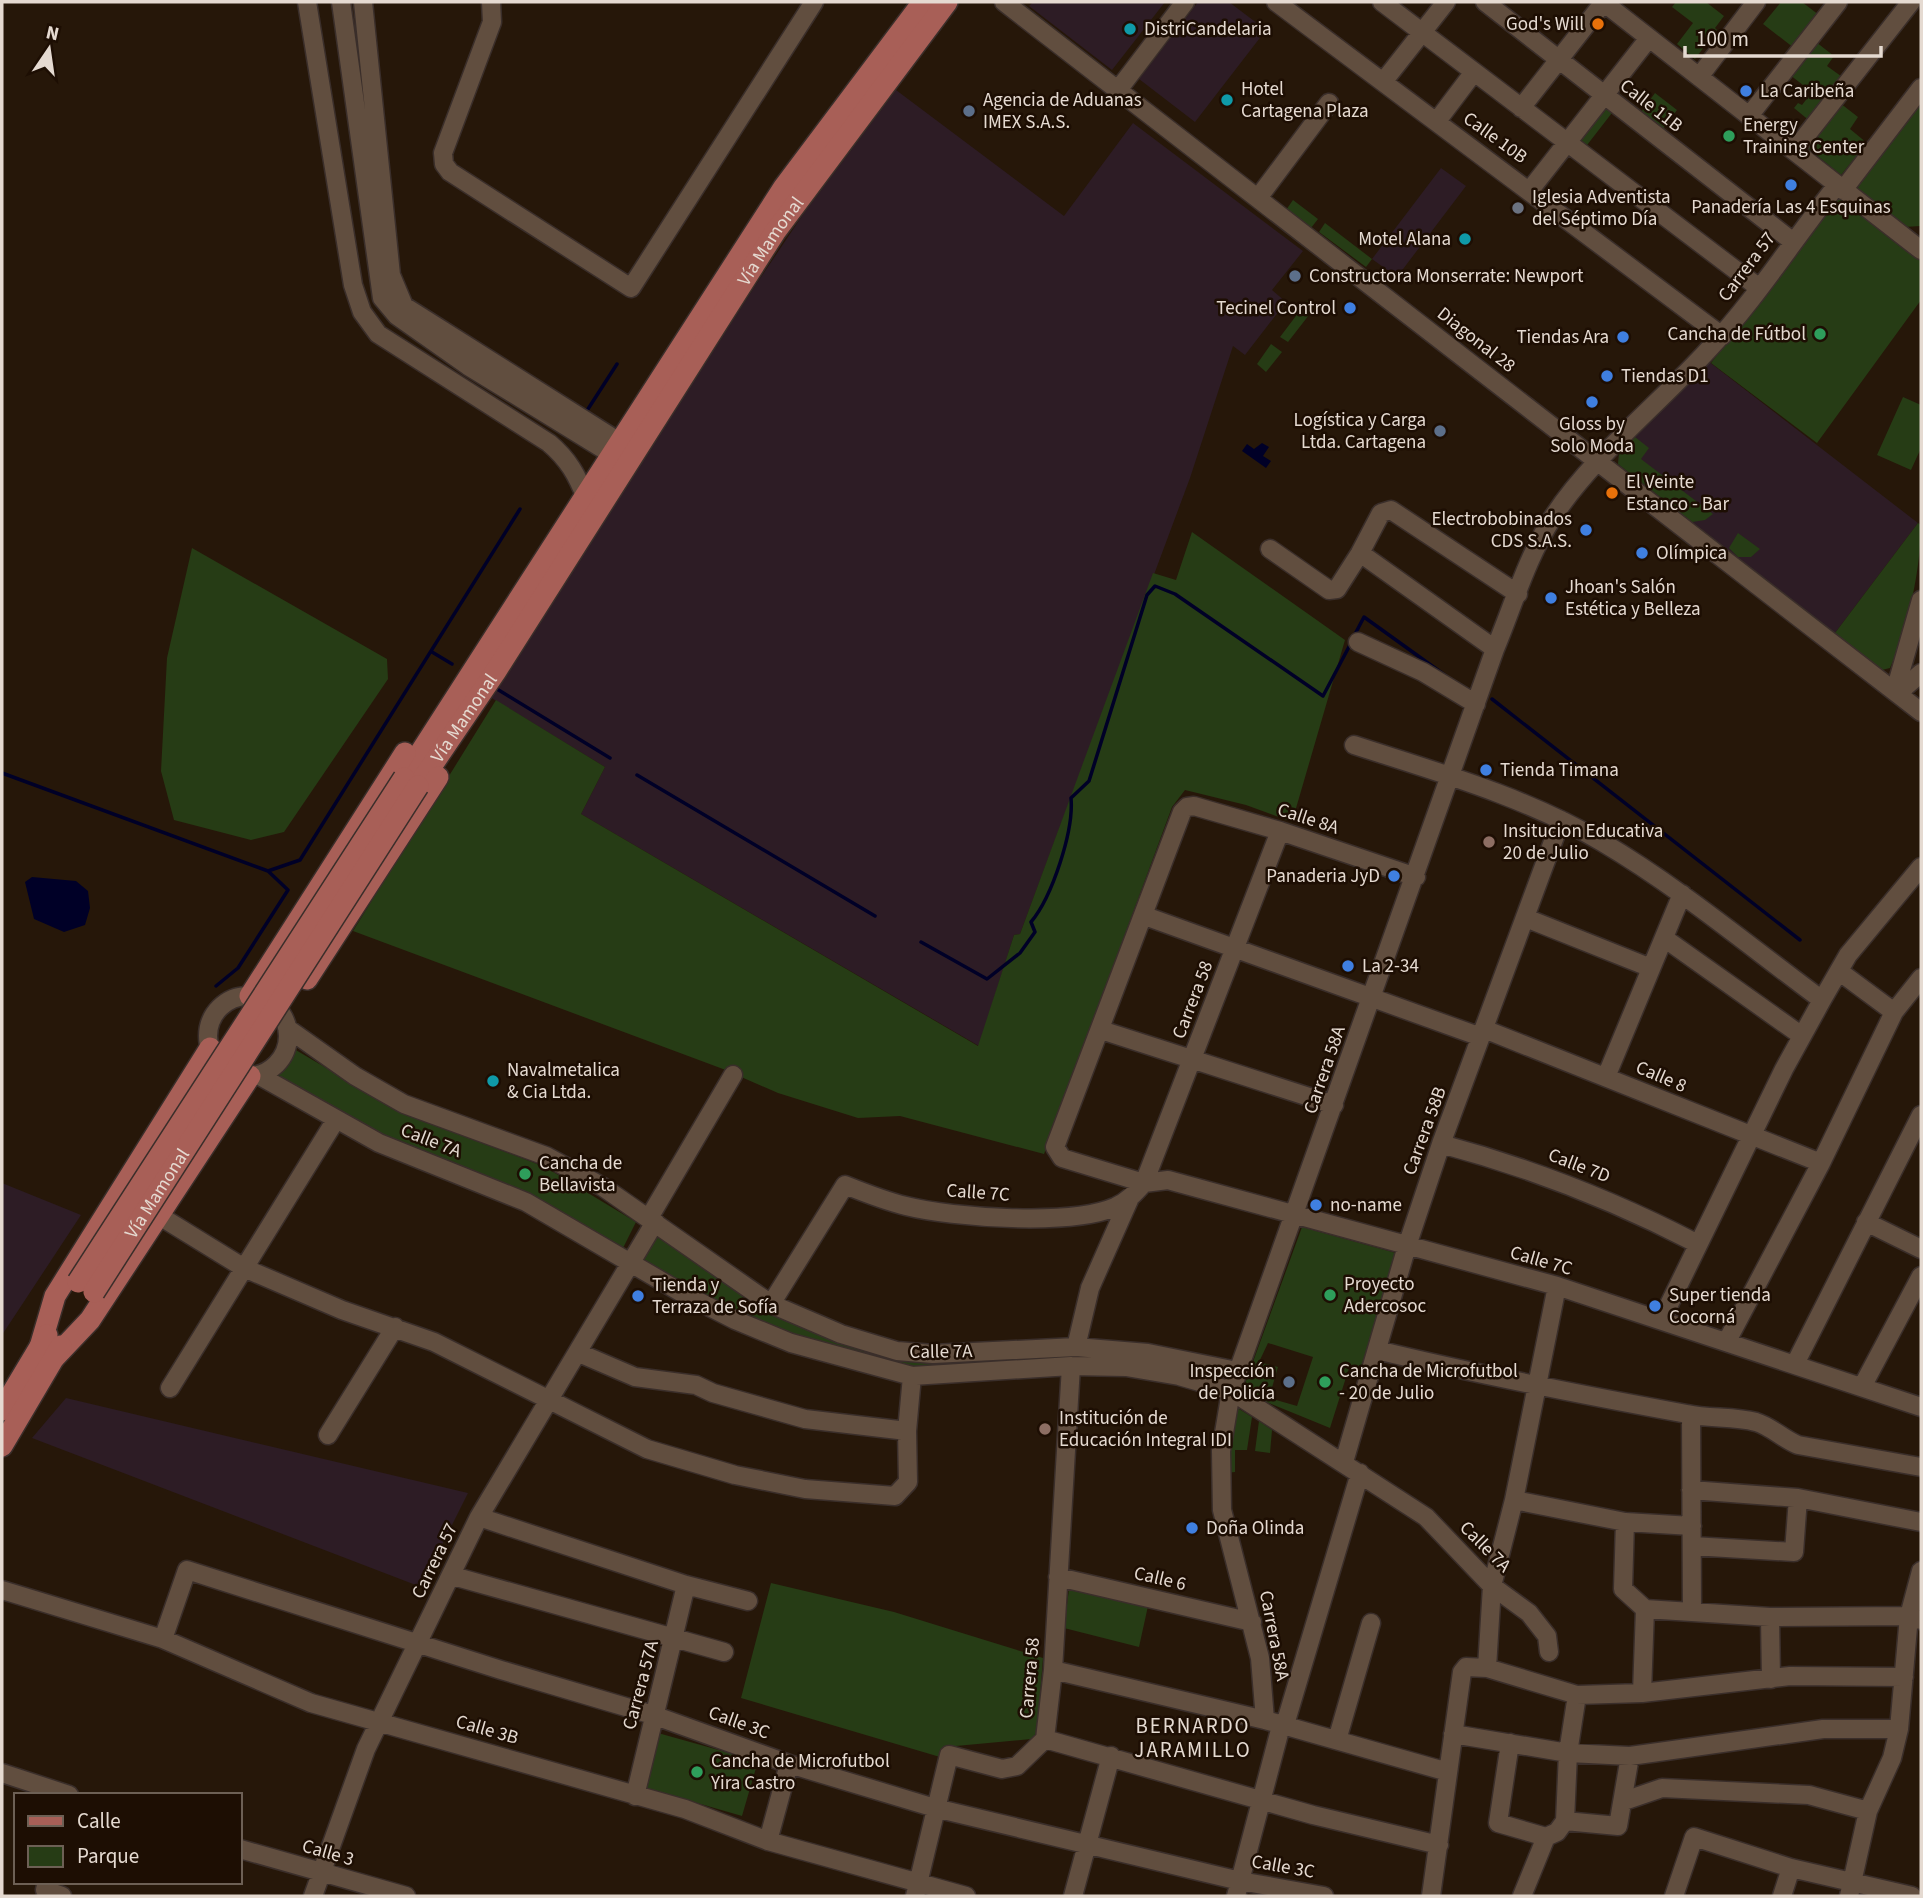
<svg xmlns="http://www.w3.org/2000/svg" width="1923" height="1898" font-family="'Source Sans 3',sans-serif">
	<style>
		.industrial { fill: #2d1c25 }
		.green { fill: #263c15; fill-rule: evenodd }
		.water { fill: #000027 }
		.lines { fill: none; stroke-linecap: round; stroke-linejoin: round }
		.stream { stroke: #000027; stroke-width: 3.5 }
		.minor-casing { stroke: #3a2e2a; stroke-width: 21 }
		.major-casing { stroke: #3a2e2a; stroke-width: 24 }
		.minor { stroke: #614e3f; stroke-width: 18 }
		.major { stroke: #a85f57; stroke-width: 21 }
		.major-bridge-casing { stroke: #3a2e2a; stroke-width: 24; stroke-linecap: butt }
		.major-bridge { stroke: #a85f57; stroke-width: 21 }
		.food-dot { fill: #e8710a; stroke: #1d0e03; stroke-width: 2.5 }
		.culture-dot { fill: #0f9aa8; stroke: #1d0e03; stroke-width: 2.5 }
		.shop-dot { fill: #3f7fe0; stroke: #1d0e03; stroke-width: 2.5 }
		.service-dot { fill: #5c6f8a; stroke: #1d0e03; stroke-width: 2.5 }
		.leisure-dot { fill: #2e9e5b; stroke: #1d0e03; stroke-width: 2.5 }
		.worship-dot { fill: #6b7280; stroke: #1d0e03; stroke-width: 2.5 }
		.education-dot { fill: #8d6e63; stroke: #1d0e03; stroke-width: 2.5 }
		.labels { text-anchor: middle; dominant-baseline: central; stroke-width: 5; stroke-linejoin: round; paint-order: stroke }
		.poi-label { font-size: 19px; fill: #e5dad1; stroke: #1d0e03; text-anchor: start }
		.street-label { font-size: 19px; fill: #e5dad1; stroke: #1d0e03 }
		.neighbourhood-label { font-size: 21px; letter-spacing: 2px; fill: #e5dad1; stroke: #1d0e03 }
	</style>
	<rect width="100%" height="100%" fill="#261709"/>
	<!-- industrial -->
	<path class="industrial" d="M1033 2H1165L1112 70 1029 6Z
		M1198 2H1229L1266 30 1195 122 1139 79Z
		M896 90 1064 216 1133 123 1303 251 1272 290 1286 302 1245 355 1233 346 1190 478 1020 934 1014 935 979 1046 581 814 605 767 490 697 753 289 804 213Z
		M1441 168 1466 186 1397 277 1372 259Z
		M1708 361 1918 523 1835 633 1618 464 1619 454Z
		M2 1183 81 1215 2 1335Z
		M66 1398 468 1493 421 1587 32 1438Z"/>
	<!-- green -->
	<path class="green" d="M1676 2H1706L1724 16 1715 28 1717 30 1695 59 1677 44 1693 23 1672 7Z
		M1781 2H1802L1819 15 1794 48 1763 24Z
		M1816 42 1834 56 1827 66 1845 79 1811 122 1794 108 1798 103 1802 105 1812 92 1790 75Z
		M1655 93 1677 110 1663 129 1641 112Z
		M1921 98V226L1904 227 1851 186Z
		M1840 103 1858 117 1850 129 1867 143 1841 175 1805 146Z
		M1604 107 1615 109 1584 149 1573 141Z
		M1835 199 1843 200 1855 207 1921 259V300L1817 443 1711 363Z
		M1293 200 1318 219 1311 228 1286 210Z
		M1325 223 1372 259 1366 267 1319 232Z
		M1308 300 1316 306 1288 342 1280 337Z
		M1271 344 1282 352 1266 372 1257 364Z
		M1903 397 1921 405V448L1911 470 1877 455Z
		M1635 437 1649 448 1641 459 1713 514 1705 520 1692 522 1618 464 1619 454Z
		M1918 523 1921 525C1921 567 1908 629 1890 668L1882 670 1835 633Z
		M1192 532 1345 640 1292 822 1246 805 1185 790 1172 807 1044 1154 900 1116 858 1118 778 1093 723 1069 353 931 496 700 605 767 581 814 978 1046 1014 935 1020 934 1153 573 1176 580Z
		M1738 533 1760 549 1751 557H1738L1729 548Z
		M192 548 387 659 388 679 284 832 251 840 174 820 161 771 167 658Z
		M289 1046 401 1112 545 1167 636 1222 622 1250 435 1162 268 1076 282 1066Z
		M1302 1227 1396 1253 1360 1371 1349 1368 1330 1428 1242 1392ZM1268 1343 1313 1357 1297 1406 1269 1398 1278 1367 1259 1362Z
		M656 1234 768 1310 913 1357 1081 1351 1225 1372 1224 1377 1158 1366 911 1369 835 1350 762 1324 639 1260Z
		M1236 1407 1252 1417 1247 1450H1235V1472L1226 1473Z
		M1259 1421 1272 1430 1270 1453 1255 1451Z
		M771 1583 894 1612 1043 1658 1037 1734 1031 1739 945 1747 940 1757 741 1698Z
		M1069 1589 1148 1606 1139 1647 1064 1628Z
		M658 1733 758 1761 742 1816 642 1787Z"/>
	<!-- water -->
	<path class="water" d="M1247 444 1254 449 1262 443 1269 447 1263 456 1271 461 1266 468 1242 451Z
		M32 877 76 881 88 891 90 908 85 925 64 932 34 919 25 882Z"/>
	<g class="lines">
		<!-- stream -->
		<path class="stream" d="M588 409 617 364
			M1354 636 1364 617 1446 676
			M432 652 452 664
			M497 689 610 758
			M1492 699 1800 940
			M2 773 268 871 288 890 238 968 216 986
			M637 775 875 916
			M268 871 300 860 520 509
			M921 942 987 979 1020 953 1035 932 1031 922C1052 897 1074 831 1071 798L1089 781 1147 595 1155 586 1175 594 1323 696 1351 643"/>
		<defs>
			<path id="minor" d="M307 2 353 285 362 312 378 334 549 443C568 459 577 475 586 498
				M341 2 382 298 397 316 468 366 613 455
				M363 2 391 275 404 306 621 443
				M491 2 492 22 443 153 444 164 450 172 631 288 814 2
				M1004 2 1921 712
				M1276 2 1722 336
				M1382 2 1758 287
				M1485 2 1792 241
				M1603 2 1921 250
				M1699 77 1756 2
				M1383 82 1446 2
				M1118 90 1185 2
				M1521 108 1604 2
				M1749 116 1838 2
				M1437 121 1474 72
				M1794 151 1911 2
				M1530 190 1649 38
				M1843 190 1921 88
				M1258 198 1329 103
				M1270 549 1329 590 1337 589 1360 553
				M1358 642 1423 672 1476 704
				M1495 649 1360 553 1381 513 1391 510 1518 594
				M1895 691 1921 600
				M1898 693 1921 673
				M1354 745C1437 772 1526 797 1602 842 1680 888 1749 946 1822 1000
				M1145 916 1481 1037
				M1526 918 1651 968
				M1664 938 1802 1036
				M1840 972 1894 1012
				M208 1036a40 40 0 1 1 80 0a40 40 0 1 1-80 0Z
				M287 1028 355 1076 404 1104 546 1156 603 1187 771 1304 841 1334 897 1351 933 1354 1076 1347 1148 1353 1237 1371
				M1484 1029 1821 1163
				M1101 1030 1334 1105
				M258 1075 379 1143 526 1202 682 1293 735 1320 791 1343 912 1376 1071 1366 1126 1367 1179 1376 1231 1391 1426 1517 1492 1586 1529 1613 1547 1636 1549 1652
				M1606 1077 1682 894
				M1441 1144C1531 1168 1613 1200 1696 1243
				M1144 1183 1062 1158 1055 1147 1182 812 1187 807 1194 806 1280 831 1416 877
				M1144 1183 1280 831
				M158 1215 244 1268 342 1310 434 1342 647 1449 735 1475 805 1489 895 1496 908 1482 907 1431 912 1376
				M649 1218 733 1075
				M1866 1222 1921 1249
				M771 1304 845 1185C865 1193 885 1201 906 1206 954 1218 1071 1226 1115 1207 1128 1201 1135 1193 1144 1183L1168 1180 1557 1286 1921 1407
				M1662 1319 1784 1069 1822 1000 1848 955 1921 867
				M1727 1341 1821 1163 1894 1012 1921 978
				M1076 1347 1090 1288 1129 1200
				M1377 1350C1479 1375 1583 1395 1687 1414 1709 1419 1734 1416 1756 1422 1772 1427 1783 1439 1798 1445L1921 1467
				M579 1353 635 1377 696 1385 713 1393 805 1419 907 1431
				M1795 1364 1921 1115
				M1862 1387 1921 1276
				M170 1388 335 1121
				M1691 1415 1692 1611
				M328 1435 395 1327
				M1344 1462 1407 1246 1441 1144 1561 820
				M1691 1490 1798 1498 1921 1522
				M1514 1500 1625 1522 1692 1526
				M479 1517 686 1585 748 1601
				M1625 1522 1623 1589 1645 1609 1770 1617 1909 1616 1921 1620
				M1692 1546 1794 1552 1798 1498
				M453 1576 724 1652
				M1058 1577 1252 1622
				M2 1590 163 1639 311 1703 685 1809 768 1841 966 1896
				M1770 1617 1771 1679
				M163 1639 187 1570 501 1670 653 1715 789 1764 935 1808 1240 1881 1324 1896
				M1487 1668 1492 1586 1514 1500 1557 1286
				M1053 1670 1265 1720 1448 1772
				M1642 1693 1645 1609
				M1265 1720 1260 1658 1222 1510 1221 1451 1231 1391 1495 649C1513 606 1527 557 1553 517 1591 458 1661 402 1709 349 1756 299 1794 239 1837 185
				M1284 1728 1360 1473
				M1453 1734 1568 1753 1630 1756 1823 1729H1899
				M1045 1739 1313 1815 1439 1845
				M1337 1740 1371 1623
				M1510 1743 1498 1823 1546 1837
				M2 1773 69 1795
				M635 1796 686 1585
				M1624 1801 1662 1788 1809 1795 1868 1811
				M1565 1821 1618 1826 1630 1756
				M768 1841 789 1764
				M240 1849 406 1896
				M47 1882 45 1890 62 1896
				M313 1896 366 1749 479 1517 655 1222
				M915 1896 949 1755 1002 1769 1017 1766 1045 1739 1053 1670 1071 1366
				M1073 1896 1111 1756
				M1236 1896 1281 1726
				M1431 1896 1462 1672 1466 1667 1487 1668 1577 1695 1642 1693 1790 1676 1904 1677
				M1522 1896 1546 1837 1557 1832 1565 1821 1568 1753 1577 1695
				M1674 1896 1694 1837 1791 1868 1912 1896
				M1782 1896 1791 1868
				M1849 1896 1868 1811 1892 1758 1899 1729 1909 1616 1921 1571"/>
			<g id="major">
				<path d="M404 778 784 187 923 2"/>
				<path id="s1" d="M418 786 496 671 775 232 947 2"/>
				<path d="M307 979 438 777"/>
				<path d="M250 996 405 753"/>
				<path d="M40 1347 55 1296 210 1048"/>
				<path d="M55 1357 90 1320 250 1076"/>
				<path d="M2 1410 47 1335"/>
				<path d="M2 1446 61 1346"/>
			</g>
		</defs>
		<!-- minor casing -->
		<use href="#minor" class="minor-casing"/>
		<!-- major casing -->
		<use href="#major" class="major-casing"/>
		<!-- minor -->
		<use href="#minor" class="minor"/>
		<!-- major -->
		<use href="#major" class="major"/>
		<defs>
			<g id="major-bridge">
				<path d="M78 1282 404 778"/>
				<path id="s2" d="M94 1292 418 786"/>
			</g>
		</defs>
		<!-- major-bridge casing -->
		<use href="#major-bridge" class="major-bridge-casing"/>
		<!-- major-bridge -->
		<use href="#major-bridge" class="major-bridge"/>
	</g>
	<!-- markers -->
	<g class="food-dot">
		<circle cx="1598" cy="24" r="7"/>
		<circle cx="1612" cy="493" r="7"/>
	</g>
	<g class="culture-dot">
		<circle cx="1130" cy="29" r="7"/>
		<circle cx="1227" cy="100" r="7"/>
		<circle cx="1465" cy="239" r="7"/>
		<circle cx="493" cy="1081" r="7"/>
	</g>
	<g class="shop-dot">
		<circle cx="1746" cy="91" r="7"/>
		<circle cx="1791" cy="185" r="7"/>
		<circle cx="1350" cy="308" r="7"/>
		<circle cx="1623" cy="337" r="7"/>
		<circle cx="1607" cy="376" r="7"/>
		<circle cx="1592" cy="402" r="7"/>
		<circle cx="1586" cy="530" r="7"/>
		<circle cx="1642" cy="553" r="7"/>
		<circle cx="1551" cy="598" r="7"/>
		<circle cx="1486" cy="770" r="7"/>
		<circle cx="1394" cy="876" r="7"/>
		<circle cx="1348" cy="966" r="7"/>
		<circle cx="1316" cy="1205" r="7"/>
		<circle cx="638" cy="1296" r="7"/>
		<circle cx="1655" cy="1306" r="7"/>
		<circle cx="1192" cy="1528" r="7"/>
	</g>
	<g class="service-dot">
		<circle cx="969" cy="111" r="7"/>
		<circle cx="1295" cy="276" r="7"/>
		<circle cx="1440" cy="431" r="7"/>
		<circle cx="1289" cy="1382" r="7"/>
	</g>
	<g class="leisure-dot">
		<circle cx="1729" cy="136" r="7"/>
		<circle cx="1820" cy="334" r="7"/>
		<circle cx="525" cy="1174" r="7"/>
		<circle cx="1330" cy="1295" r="7"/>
		<circle cx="1325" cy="1382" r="7"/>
		<circle cx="697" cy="1772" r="7"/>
	</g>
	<circle class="worship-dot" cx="1518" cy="208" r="7"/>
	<g class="education-dot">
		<circle cx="1489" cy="842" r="7"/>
		<circle cx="1045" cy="1429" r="7"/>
	</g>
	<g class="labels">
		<!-- poi labels -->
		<g class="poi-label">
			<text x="1584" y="24" text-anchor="end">God's Will</text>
			<text x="1144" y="29">DistriCandelaria</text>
			<text x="1241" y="89">Hotel<tspan x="1241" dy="22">Cartagena Plaza</tspan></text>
			<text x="1760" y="91">La Caribeña</text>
			<text x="983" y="100">Agencia de Aduanas<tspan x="983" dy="22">IMEX S.A.S.</tspan></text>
			<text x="1743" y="125">Energy<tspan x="1743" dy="22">Training Center</tspan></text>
			<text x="1532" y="197">Iglesia Adventista<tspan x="1532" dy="22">del Séptimo Día</tspan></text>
			<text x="1791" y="207" text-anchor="middle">Panadería Las 4 Esquinas</text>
			<text x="1451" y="239" text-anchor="end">Motel Alana</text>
			<text x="1309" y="276">Constructora Monserrate: Newport</text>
			<text x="1336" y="308" text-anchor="end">Tecinel Control</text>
			<text x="1806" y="334" text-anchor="end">Cancha de Fútbol</text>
			<text x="1609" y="337" text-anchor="end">Tiendas Ara</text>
			<text x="1621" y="376">Tiendas D1</text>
			<text x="1426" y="420" text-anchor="end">Logística y Carga<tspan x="1426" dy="22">Ltda. Cartagena</tspan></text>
			<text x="1592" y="424" text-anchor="middle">Gloss by<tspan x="1592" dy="22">Solo Moda</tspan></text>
			<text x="1626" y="482">El Veinte<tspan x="1626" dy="22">Estanco - Bar</tspan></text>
			<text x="1572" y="519" text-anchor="end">Electrobobinados<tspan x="1572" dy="22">CDS S.A.S.</tspan></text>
			<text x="1656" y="553">Olímpica</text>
			<text x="1565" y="587">Jhoan's Salón<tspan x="1565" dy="22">Estética y Belleza</tspan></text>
			<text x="1500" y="770">Tienda Timana</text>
			<text x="1503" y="831">Insitucion Educativa<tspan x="1503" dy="22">20 de Julio</tspan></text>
			<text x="1380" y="876" text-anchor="end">Panaderia JyD</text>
			<text x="1362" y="966">La 2-34</text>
			<text x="507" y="1070">Navalmetalica<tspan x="507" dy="22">&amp; Cia Ltda.</tspan></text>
			<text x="539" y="1163">Cancha de<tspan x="539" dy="22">Bellavista</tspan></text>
			<text x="1330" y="1205">no-name</text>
			<text x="1344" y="1284">Proyecto<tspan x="1344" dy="22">Adercosoc</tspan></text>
			<text x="652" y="1285">Tienda y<tspan x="652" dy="22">Terraza de Sofía</tspan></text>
			<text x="1669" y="1295">Super tienda<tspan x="1669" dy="22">Cocorná</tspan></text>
			<text x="1275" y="1371" text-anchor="end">Inspección<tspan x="1275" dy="22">de Policía</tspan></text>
			<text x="1339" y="1371">Cancha de Microfutbol<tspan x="1339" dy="22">- 20 de Julio</tspan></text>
			<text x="1059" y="1418">Institución de<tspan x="1059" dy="22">Educación Integral IDI</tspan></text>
			<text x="1206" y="1528">Doña Olinda</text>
			<text x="711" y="1761">Cancha de Microfutbol<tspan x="711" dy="22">Yira Castro</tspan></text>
		</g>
		<!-- street labels -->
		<g class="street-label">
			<text transform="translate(1651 106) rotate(38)">Calle 11B</text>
			<text transform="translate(1495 138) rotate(36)">Calle 10B</text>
			<text stroke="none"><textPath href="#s1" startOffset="649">Vía Mamonal</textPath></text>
			<text transform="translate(1747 267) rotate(-53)">Carrera 57</text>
			<text transform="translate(1476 340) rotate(38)">Diagonal 28</text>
			<text stroke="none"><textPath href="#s1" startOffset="82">Vía Mamonal</textPath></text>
			<text transform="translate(1308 819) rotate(18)">Calle 8A</text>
			<text transform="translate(1193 1000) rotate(-69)">Carrera 58</text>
			<text transform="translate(1325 1070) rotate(-71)">Carrera 58A</text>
			<text transform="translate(1661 1077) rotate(23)">Calle 8</text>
			<text transform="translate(1425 1131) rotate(-70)">Carrera 58B</text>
			<text transform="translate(431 1141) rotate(21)">Calle 7A</text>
			<text transform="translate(1579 1166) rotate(21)">Calle 7D</text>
			<text transform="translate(978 1193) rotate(4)">Calle 7C</text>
			<text stroke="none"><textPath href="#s2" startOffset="117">Vía Mamonal</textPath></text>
			<text transform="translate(1541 1261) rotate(16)">Calle 7C</text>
			<text transform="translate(941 1352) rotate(-1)">Calle 7A</text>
			<text transform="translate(1485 1547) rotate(45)">Calle 7A</text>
			<text transform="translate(435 1561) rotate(-64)">Carrera 57</text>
			<text transform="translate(1160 1579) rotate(13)">Calle 6</text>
			<text transform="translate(1274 1636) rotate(79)">Carrera 58A</text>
			<text transform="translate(1030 1678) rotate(-85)">Carrera 58</text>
			<text transform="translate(641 1685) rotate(-75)">Carrera 57A</text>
			<text transform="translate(739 1723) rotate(20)">Calle 3C</text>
			<text transform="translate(487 1730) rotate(16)">Calle 3B</text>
			<text transform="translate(328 1853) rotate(16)">Calle 3</text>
			<text transform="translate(1283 1867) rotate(10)">Calle 3C</text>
		</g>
		<!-- neighbourhood labels -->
		<g class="neighbourhood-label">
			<text x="1193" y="1726">BERNARDO<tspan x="1193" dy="24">JARAMILLO</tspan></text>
		</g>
	</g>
	<!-- border -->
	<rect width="1923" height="1898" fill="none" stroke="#e5dad1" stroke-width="7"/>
	<!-- legend -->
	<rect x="14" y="1793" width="228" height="91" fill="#1d0e03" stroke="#6d6055" stroke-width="2"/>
	<rect x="28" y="1816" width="35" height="10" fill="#a85f57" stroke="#6d6055" stroke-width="2"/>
	<text x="77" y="1828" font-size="21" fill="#e5dad1">Calle</text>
	<rect x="28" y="1846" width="35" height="21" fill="#263c15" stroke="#6d6055" stroke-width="2"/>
	<text x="77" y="1863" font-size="21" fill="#e5dad1">Parque</text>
	<!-- north arrow -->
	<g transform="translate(49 49) rotate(13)" stroke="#1d0e03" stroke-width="5" paint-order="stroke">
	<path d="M0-5L12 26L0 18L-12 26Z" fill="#e5dad1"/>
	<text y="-10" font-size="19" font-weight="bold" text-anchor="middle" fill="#e5dad1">N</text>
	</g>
	<!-- scale -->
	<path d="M1685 46v10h196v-10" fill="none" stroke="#e5dad1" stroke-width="3.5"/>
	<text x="1696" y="46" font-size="21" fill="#e5dad1" stroke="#1d0e03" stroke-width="5" paint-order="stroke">100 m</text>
</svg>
